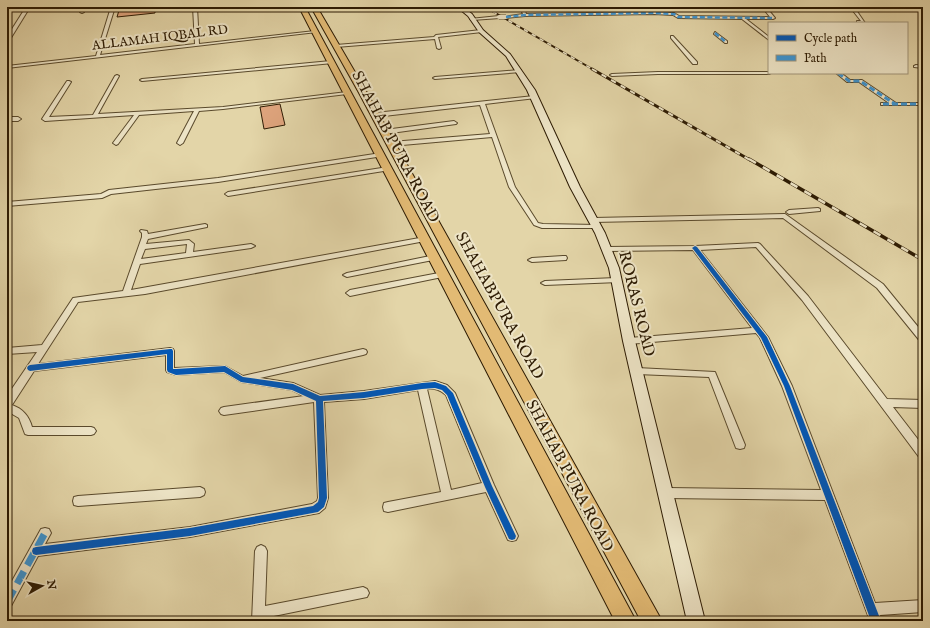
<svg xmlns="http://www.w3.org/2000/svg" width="930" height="628" font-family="'IM FELL English',serif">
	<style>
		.building { fill: #e0a57e; stroke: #2d1b03 }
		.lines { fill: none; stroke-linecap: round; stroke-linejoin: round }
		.minor-casing { stroke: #5a4a2c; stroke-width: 2 }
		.tertiary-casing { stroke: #5a4a2c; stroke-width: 2 }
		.secondary-casing { stroke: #2d1b03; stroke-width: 2 }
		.primary-casing { stroke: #2d1b03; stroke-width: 2 }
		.minor { fill: #ede4c6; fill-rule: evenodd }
		.tertiary { fill: #ede4c6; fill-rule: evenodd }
		.secondary { fill: #ede4c6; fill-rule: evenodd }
		.primary { fill: #e2ba74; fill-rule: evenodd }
		.rail-far2-casing { stroke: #2d1b03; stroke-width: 2 }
		.rail-far1-casing { stroke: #2d1b03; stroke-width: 3 }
		.rail-casing { stroke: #2d1b03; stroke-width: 3.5 }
		.rail-far2 { stroke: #ede4c6; stroke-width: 1.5; stroke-dasharray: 4.5; stroke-linecap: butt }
		.rail-far1 { stroke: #ede4c6; stroke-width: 2; stroke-dasharray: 5.5; stroke-linecap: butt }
		.rail { stroke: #ede4c6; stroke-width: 2.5; stroke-dasharray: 8; stroke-linecap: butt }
		.minor-bridge-casing { stroke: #5a4a2c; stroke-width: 5; stroke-linecap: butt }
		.minor-bridge { stroke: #ede4c6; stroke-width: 4 }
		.quiet-far2 { stroke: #3c94d1; stroke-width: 2.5; stroke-dasharray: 5 2.5; stroke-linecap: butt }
		.quiet-far1 { stroke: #3c94d1; stroke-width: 3; stroke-dasharray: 6 3; stroke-linecap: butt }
		.quiet { stroke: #3c94d1; stroke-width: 7; stroke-dasharray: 14 7; stroke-linecap: butt }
		.cycleway-casing { stroke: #ede4c6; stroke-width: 2 }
		.cycleway { fill: #0057b8; fill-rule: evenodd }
		.labels { text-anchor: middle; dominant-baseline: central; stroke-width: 4; stroke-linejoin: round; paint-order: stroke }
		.far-street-label { font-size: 13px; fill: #2d1b03; stroke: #ede4c6 }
		.street-label { font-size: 16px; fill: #2d1b03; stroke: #ede4c6 }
	</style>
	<rect width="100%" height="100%" fill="#e3d5a8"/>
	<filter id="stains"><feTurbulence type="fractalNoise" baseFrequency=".005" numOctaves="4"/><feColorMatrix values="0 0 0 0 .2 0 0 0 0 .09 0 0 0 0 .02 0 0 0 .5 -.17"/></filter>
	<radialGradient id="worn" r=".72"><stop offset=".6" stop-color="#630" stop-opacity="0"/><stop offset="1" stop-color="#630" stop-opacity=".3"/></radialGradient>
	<!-- building -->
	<path class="building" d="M120 7H155V13L117 17Z
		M280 104 285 125 264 129 260 107Z"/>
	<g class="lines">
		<defs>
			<path id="minor" d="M81 7H85L84 12 82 13 80 12Z
				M111 7H115L100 55 195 44 193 7H197L199 44 315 31 317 32 7 68V66L96 56Z
				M351 7 354 8 316 11 314 10Z
				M520 7H524L526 14 654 12 674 13 679 16 770 17 762 7H766L775 18 773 19H746L769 37V40L742 19 678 18 673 15 654 14 525 16 506 18 504 17 523 14Z
				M850 7H854L865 23H857V21H861Z
				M891 7 923 9V11L893 8Z
				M499 16 500 18 472 20 470 19Z
				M481 30 482 32 438 37 441 48 439 49 437 48 435 39 336 47 334 46 336 45 434 37 436 35Z
				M715 32 727 41V43H725L714 34Z
				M671 36H673L697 62V64H693L671 38Z
				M331 61 333 62V63L142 81 140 80 142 79Z
				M916 65 923 66V68L914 67V66Z
				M519 70H521V72L435 79 433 78 435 77Z
				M658 72H769V73H771L769 74H658L612 76 610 75 612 74Z
				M836 73H841L850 80H862L896 103H923V105H881V103H889L859 82H847Z
				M117 75 119 76 98 114 223 107 347 92 349 93 347 94 223 109 199 111 183 143 180 145 177 143 194 111 139 115 118 144 116 145 113 143 134 115 45 121 42 119 67 81H69L71 82 49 117 93 115 115 76Z
				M534 96H536V98L485 104 515 187 538 223 543 224 597 225 600 227 599 228H542L534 225 509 187 492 137 391 146 388 144 391 142 490 134 480 105 375 117 372 115 375 113Z
				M7 117H18L21 119 18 121H7Z
				M454 121 457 123 456 124 384 134 381 132 384 130Z
				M381 153 383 154V156L218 182 111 194 102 198 7 206V202L101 194 109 190 218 178Z
				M388 167 390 168V170L228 196 225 194 228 192Z
				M818 208 820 209V211L789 214 786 212 789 210Z
				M785 214 883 284 923 333V342L920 341 877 288 783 218 593 222 590 220 593 218Z
				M205 224 207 225V227L148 239 146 244 189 240 194 244 193 252 251 244 255 246 251 248 140 264 131 290 425 237 428 239 425 241 145 294 78 302 38 364 170 348 173 349 174 351V368L225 366 243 376 363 349 366 350 367 352 366 354 363 355 260 378 293 383 320 395 364 391 435 381 447 385 455 393 494 485 518 536 516 540 512 541 508 540 486 492 388 512 384 511 383 507 384 503 388 502 441 492 418 390 364 399 324 402 328 498 325 508 319 513 190 537 38 556 11 606 7 608V590L41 529 45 528 49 529 51 533 45 544 190 527 312 504 317 501 318 498 314 402 224 415 221 414 219 411 221 408 224 407 304 396 292 390 241 382 224 372 176 375 167 372 166 370V355L34 371 12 405C23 409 29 416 32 427H91L94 428 96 431 94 434 91 435H28L25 434 19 418 7 411V396L37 352 7 354V348L42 345 73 298 123 291 142 237V233L140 231 141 230 147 231 148 234ZM187 244 186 253 141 259 145 249ZM427 389C436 388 440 390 446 395L482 483 451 490Z
				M758 243 760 244 808 296 887 399 923 400V408L893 407 923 446V458L919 457 802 300 756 247 700 250 768 337 792 386 875 603 923 600V612L880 615 882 621H870L825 500 667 498 663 496 662 493 663 490 667 488 821 490 782 386 760 338 756 333 629 344 626 343 625 341 626 339 629 338 752 328 693 250 607 251 603 249 607 247 695 246Z
				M435 255H438L439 257 438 259 347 277 343 275 347 273Z
				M563 256H566L567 258 566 260 532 262 528 260 532 258Z
				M444 272H447L448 274 447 276 350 296 346 293 350 290Z
				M616 278 620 280 619 282 545 285 541 283 545 281Z
				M637 368 715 372 745 445 744 448 740 449 736 448 709 377 637 374 634 373 633 371 634 369Z
				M200 487 204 489 205 492 204 495 200 497 78 506 74 505 73 501 74 497 78 496Z
				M261 545 265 547 267 551 265 606 363 587 367 589 369 593 367 597 264 618V621H252L255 551 257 547Z"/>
			<path id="tertiary" d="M26 7H30L9 41 7 42V37Z"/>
			<path id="secondary" d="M457 7H463L472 14 483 30 510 54 535 90 580 187 605 233 619 268 635 341 705 621H687L623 341 609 268 595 233 570 187 527 90 506 56 479 32 468 16Z"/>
			<path id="primary" d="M299 7H305L636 621H615Z
				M311 7H317L366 91 662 621H641L358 91Z"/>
		</defs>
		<!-- minor casing -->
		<use href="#minor" class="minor-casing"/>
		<!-- tertiary casing -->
		<use href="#tertiary" class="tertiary-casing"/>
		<!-- secondary casing -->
		<use href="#secondary" class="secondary-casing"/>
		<!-- primary casing -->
		<use href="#primary" class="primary-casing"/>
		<!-- minor -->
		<use href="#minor" class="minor"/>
		<!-- tertiary -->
		<use href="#tertiary" class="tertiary"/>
		<!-- secondary -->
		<use href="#secondary" class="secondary"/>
		<!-- primary -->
		<use href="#primary" class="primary"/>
		<defs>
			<path id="rail-far2" d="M485 7 594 70"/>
			<path id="rail-far1" d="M592 69 750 160"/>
			<path id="rail" d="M749 159 923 260"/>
		</defs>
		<!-- rail-far2 casing -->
		<use href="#rail-far2" class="rail-far2-casing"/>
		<!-- rail-far1 casing -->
		<use href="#rail-far1" class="rail-far1-casing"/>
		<!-- rail casing -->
		<use href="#rail" class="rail-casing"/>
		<!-- rail-far2 -->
		<use href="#rail-far2" class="rail-far2"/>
		<!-- rail-far1 -->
		<use href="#rail-far1" class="rail-far1"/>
		<!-- rail -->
		<use href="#rail" class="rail"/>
		<defs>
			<path id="minor-bridge" d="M499 17H506"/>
		</defs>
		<!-- minor-bridge casing -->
		<use href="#minor-bridge" class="minor-bridge-casing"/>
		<!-- minor-bridge -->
		<use href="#minor-bridge" class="minor-bridge"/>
		<!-- quiet-far2 -->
		<path class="quiet-far2" d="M506 17 525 15 654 13 674 14 678 17 772 18
			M715 33 726 42"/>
		<!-- quiet-far1 -->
		<path class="quiet-far1" d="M838 73 849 81H860L895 104
			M883 104H923"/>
		<!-- quiet -->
		<path class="quiet" d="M7 602 45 533"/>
		<defs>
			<path id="cycleway" d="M695 246 697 247 767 337 790 386 881 621H871L784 386 761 338 693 249 692 248Z
				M170 349H172L173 351V369H176L225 366 243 377 293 384 320 396 364 392 422 383 435 382 446 386 453 393 492 486 516 536 515 539 512 540 509 539 485 487 447 395 442 390 435 388 422 389 364 398 323 401 327 498 324 507 318 512 190 536 36 555 33 554 32 551 33 548 36 547 190 528 313 506 318 502 319 498 316 401 292 390 241 382 224 372 176 375 168 372 167 370V354L30 371 28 370 27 368 28 366 30 365Z"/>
		</defs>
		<!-- cycleway casing -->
		<use href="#cycleway" class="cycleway-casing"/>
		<!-- cycleway -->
		<use href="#cycleway" class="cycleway"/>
	</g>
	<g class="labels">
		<!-- far-street labels -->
		<g class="far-street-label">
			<text transform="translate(160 38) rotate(-7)">ALLAMAH IQBAL RD</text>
		</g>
		<!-- street labels -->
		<g class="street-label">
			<text transform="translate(395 147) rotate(62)">SHAHAB PURA ROAD</text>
			<text transform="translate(636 304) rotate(76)">RORAS ROAD</text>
			<text transform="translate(499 306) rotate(61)">SHAHABPURA ROAD</text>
			<text transform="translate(569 476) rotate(62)">SHAHAB PURA ROAD</text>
		</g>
	</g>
	<!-- margin -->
	<rect width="930" height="628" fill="none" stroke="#e3d5a8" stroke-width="24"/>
	<rect x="8" y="8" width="914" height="612" fill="none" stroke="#2d1b03" stroke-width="2"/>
	<rect x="12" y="12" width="906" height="604" fill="none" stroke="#2d1b03"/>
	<!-- legend -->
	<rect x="768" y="22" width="140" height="52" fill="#ede4c6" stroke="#a09478"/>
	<rect x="776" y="35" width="20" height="6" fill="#0057b8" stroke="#a09478"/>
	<text x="804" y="42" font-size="12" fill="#2d1b03">Cycle path</text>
	<rect x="776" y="55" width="20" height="6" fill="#3c94d1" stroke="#a09478"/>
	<text x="804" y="62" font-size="12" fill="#2d1b03">Path</text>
	<!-- north arrow -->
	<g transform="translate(42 586) rotate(82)" stroke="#ede4c6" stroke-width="3" paint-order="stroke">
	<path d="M0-3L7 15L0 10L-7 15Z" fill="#2d1b03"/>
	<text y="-6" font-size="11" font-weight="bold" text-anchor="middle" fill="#2d1b03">N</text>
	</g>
	<rect width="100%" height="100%" filter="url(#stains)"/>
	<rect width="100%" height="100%" fill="url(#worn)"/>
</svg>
